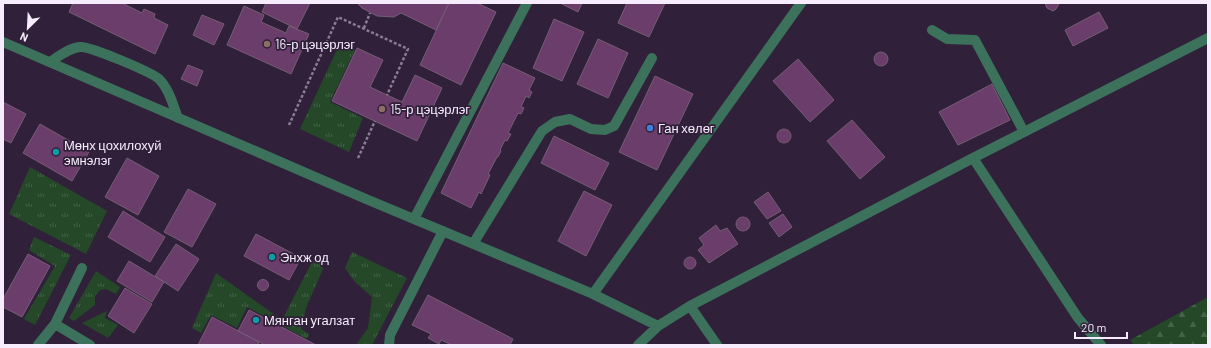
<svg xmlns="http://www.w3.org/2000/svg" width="1211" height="348" font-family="Barlow,sans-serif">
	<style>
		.grass { fill: url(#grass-tufts) }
		.forest { fill: url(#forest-firs) }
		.building { fill: #6a3d6b; stroke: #765d76 }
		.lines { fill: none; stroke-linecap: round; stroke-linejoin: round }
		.path { stroke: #8a7c92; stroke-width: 2.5; stroke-dasharray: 3 2; stroke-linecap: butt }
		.minor { stroke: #3c725b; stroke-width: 10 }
		.education-dot { fill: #8d6e63; stroke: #302039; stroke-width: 1.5 }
		.shop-dot { fill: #3f7fe0; stroke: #302039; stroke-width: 1.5 }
		.culture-dot { fill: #0f9aa8; stroke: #302039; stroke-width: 1.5 }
		.labels { text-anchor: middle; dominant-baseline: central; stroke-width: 3.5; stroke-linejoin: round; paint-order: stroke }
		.poi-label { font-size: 13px; fill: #f6ecfd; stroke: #302039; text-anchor: start }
	</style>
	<defs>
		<pattern id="grass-tufts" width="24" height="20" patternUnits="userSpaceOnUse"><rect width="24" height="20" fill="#244828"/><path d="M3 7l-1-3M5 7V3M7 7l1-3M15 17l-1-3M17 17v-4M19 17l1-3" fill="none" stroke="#446348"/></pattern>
		<pattern id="forest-firs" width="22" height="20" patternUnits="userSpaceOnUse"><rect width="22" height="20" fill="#244828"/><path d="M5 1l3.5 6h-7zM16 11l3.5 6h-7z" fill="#446348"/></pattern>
	</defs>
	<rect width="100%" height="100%" fill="#302039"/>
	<!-- grass -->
	<path class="grass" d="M340 43 355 50 330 102 363 118 349 152 300 129Z
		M30 167 107 211 86 254 9 214Z
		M34 237 71 255 35 325 24 319 55 266 29 250Z
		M352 252 407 278 372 345H356L368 328 372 297 355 282 345 268Z
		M315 256 319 258 323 269 306 308 301 329 309 334 307 339 247 307 237 328 211 315 201 333 192 328 216 273 282 320Z
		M96 271 120 287 116 294 106 289 100 290 95 297V305L74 321 69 318Z
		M107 311 105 318 118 325 108 338 82 323Z"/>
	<!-- forest -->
	<path class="forest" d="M1208 297V345H1134L1130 340Z"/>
	<!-- building -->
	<path class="building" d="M73 3H122L142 13 144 9 155 14 154 18 168 25 155 54 69 12Z
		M266 3H310L297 29 262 12Z
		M357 3H449L436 30 401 13 394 17 377 16 362 8Z
		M449 3H477L496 12 461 85 420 65Z
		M560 3H582L578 12Z
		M627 3H665L649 37 618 23Z
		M1045 3H1059V4L1056 9 1053 11 1047 8Z
		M244 6 264 15 261 22 286 33 289 26 309 34 291 74 227 45Z
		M1099 12 1108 28 1073 46 1065 30Z
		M202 15 224 24 214 45 193 35Z
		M554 19 584 32 562 81 533 68Z
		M598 39 628 53 608 98 577 84Z
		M357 48 383 60 370 87 387 95 402 102 415 75 442 88 417 141 332 101Z
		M874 59a7 7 0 1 1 14 0a7 7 0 1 1-14 0Z
		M798 59 834 100 810 122 773 81Z
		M503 63 535 78 529 90 532 92 529 98 526 96 521 107 524 108 521 114 518 113 508 133 511 134 507 141 505 140 500 150 501 151 498 157H497L488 174 490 175 481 194 479 192 471 208 441 193Z
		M188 65 203 71 197 86 181 79Z
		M655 76 693 94 657 170 619 152Z
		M992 84 1010 120 958 145 939 112Z
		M3 102 26 114 11 143 3 139Z
		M852 120 885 157 860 179 827 141Z
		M40 124 89 152 72 181 23 153Z
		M777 136a7 7 0 1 1 14 0a7 7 0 1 1-14 0Z
		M554 136 609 163 595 190 541 163Z
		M127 158 159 176 138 215 105 197Z
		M188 189 216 204 192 247 164 232Z
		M584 191 612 205 586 256 558 241Z
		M768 192 781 211 767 219 754 202Z
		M123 211 165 237 150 262 108 237Z
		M783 214 792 227 779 237 769 223Z
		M736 224a7 7 0 1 1 14 0a7 7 0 1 1-14 0Z
		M716 225 720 231 727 228 738 244 709 263 698 250 704 245 699 238Z
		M256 234 301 258 289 280 244 256Z
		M176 244 199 259 178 291 155 276Z
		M28 254 50 266 22 317 3 307V299Z
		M684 263a6 6 0 1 1 12 0a6 6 0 1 1-12 0Z
		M129 261 164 282 152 302 117 281Z
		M257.5 285a5.5 5.5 0 1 1 11 0a5.5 5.5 0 1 1-11 0Z
		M125 288 152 304 134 333 108 316Z
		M428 295 513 339 510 345H452L441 340 439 344 428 338 431 334 412 325Z
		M249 310 316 345H265L238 331Z
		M212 317 259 342 258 345H198Z"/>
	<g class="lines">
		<!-- path -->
		<path class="path" d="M364 28 370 13
			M289 125 338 17 408 49 387 95
			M358 158 375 121"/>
		<!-- minor -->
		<path class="minor" d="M932 30 947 39 975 40 1024 132
			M3 42 366 199 593 294 658 326
			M50 62C59 56 69 48 80 47 90 46 151 72 159 79 169 89 173 105 178 118
			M973 158 1078 318 1101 345
			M414 219 527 3
			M473 244 542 131 555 122 570 119 591 129 605 130 614 126 652 58
			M593 294 801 3
			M690 306 717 345
			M55 324 90 345
			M38 345 55 324 82 268
			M389 345 390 335 443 231
			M638 345 658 326 690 306 973 158 1208 38"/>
	</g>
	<!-- markers -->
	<g class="education-dot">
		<circle cx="267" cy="44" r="4"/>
		<circle cx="382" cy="109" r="4"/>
	</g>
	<circle class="shop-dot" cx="650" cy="128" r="4"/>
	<g class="culture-dot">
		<circle cx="56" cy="152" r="4"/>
		<circle cx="272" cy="257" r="4"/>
		<circle cx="256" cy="320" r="4"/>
	</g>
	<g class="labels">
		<!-- poi labels -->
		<g class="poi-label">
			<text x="275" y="44">16-р цэцэрлэг</text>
			<text x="390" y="109">15-р цэцэрлэг</text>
			<text x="658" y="128">Ган хөлөг</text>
			<text x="64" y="145">Мөнх цохилохуй<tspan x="64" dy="15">эмнэлэг</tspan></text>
			<text x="280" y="257">Энхж од</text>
			<text x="264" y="320">Мянган угалзат</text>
		</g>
	</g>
	<!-- border -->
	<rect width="1211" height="348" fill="none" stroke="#f6ecfd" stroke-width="8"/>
	<!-- north arrow -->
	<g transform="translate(28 28) rotate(204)" stroke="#302039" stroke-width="3" paint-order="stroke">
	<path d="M0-3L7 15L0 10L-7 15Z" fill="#f6ecfd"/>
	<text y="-6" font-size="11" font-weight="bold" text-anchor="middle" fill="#f6ecfd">N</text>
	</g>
	<!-- scale -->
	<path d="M1075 332v6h52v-6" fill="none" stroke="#f6ecfd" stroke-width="2"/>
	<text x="1081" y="332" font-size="12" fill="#f6ecfd" stroke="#302039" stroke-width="3" paint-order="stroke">20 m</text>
</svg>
